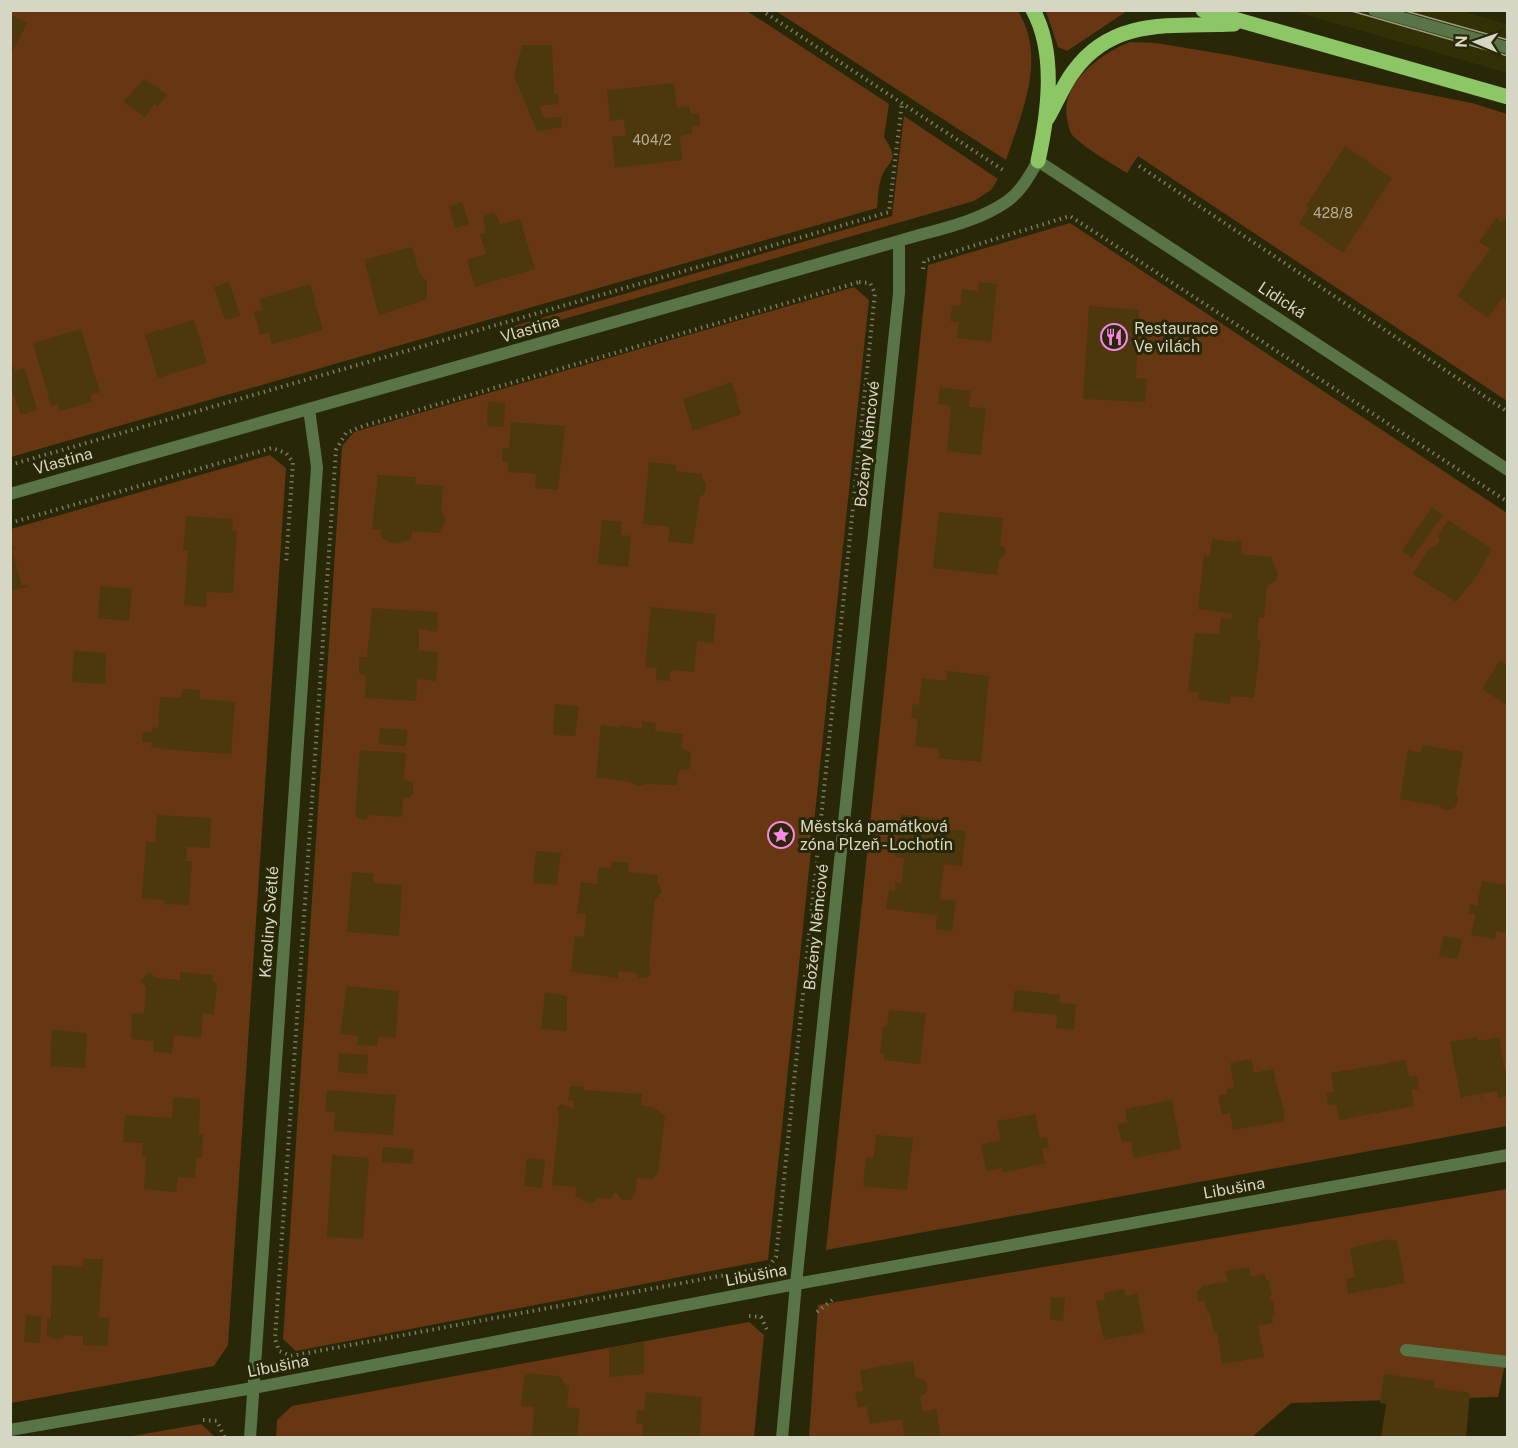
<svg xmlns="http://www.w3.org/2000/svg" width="1518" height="1448" font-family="'Public Sans',sans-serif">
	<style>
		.built { fill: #323007 }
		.green { fill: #673713 }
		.building { fill: #4d370d }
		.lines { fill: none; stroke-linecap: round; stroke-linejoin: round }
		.path { stroke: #7c7b62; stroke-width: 4; stroke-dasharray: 1.5 4.5; stroke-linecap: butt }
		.lane { stroke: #597548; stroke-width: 12 }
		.street { stroke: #597548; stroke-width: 12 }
		.primary { stroke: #8cc665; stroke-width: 15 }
		.tram { stroke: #9c9c85; stroke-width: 1.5 }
		.labels { text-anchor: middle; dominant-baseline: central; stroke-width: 6; stroke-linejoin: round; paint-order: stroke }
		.number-label { font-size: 14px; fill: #b4ae96 }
		.street-label { font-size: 16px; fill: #d6d6c4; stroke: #282707 }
		.poi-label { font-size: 16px; fill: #d6d6c4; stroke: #282707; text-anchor: start }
	</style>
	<rect width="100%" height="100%" fill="#282707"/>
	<!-- built -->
	<path class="built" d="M1293 11H1461L1507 24V73Z"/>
	<!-- green -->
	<path class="green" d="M11 11H747L889 104 884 137C902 164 887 159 881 179 878 188 878 199 877 208L11 457Z
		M776 11H1018C1047 58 1022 112 1006 160Z
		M1127 11 1067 51 1058 47 1046 11Z
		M1130 42 1156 43 1228 55 1472 103 1507 114V401L1138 156 1127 173C1109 162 1088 150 1073 136 1070 133 1069 128 1068 123 1057 86 1099 54 1130 42Z
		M904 116 998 179 991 190 974 201 508 335 507 328 892 216Z
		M1070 223 1507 513V1126L826 1250 928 265Z
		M854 287 869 300 768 1260 296 1351 283 1339 342 446 354 432Z
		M270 455 286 468 228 1345 214 1366 11 1403V529Z
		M1507 1189 1508 1350 1498 1397 1291 1403 1252 1437 809 1438 818 1305Z
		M749 1322 764 1335 754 1437 276 1438 277 1420 292 1406Z
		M201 1424 215 1437H127Z"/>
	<!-- building -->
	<path class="building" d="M10 14 27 23 10 56Z
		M522 45H552L554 94H558L559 104 540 106 544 118 561 117 562 127 537 131 514 76Z
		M144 79 167 94 158 107 154 104 145 117 123 102Z
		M674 83 677 108 689 106 691 114 699 113 700 126H692V134L680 136 682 160 615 168 612 137 626 136 624 119 610 121 607 90Z
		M1345 146 1392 178 1343 253 1299 223 1309 208 1306 206Z
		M462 202 469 224 455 228 449 206Z
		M492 212 496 214 500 224 520 219 535 269 475 287 467 260 486 254 480 234 486 233 483 217Z
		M1508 214V301L1502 298 1488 318 1457 296 1490 249 1479 242 1496 218 1502 222Z
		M412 247 420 274 427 281V299L379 315 364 260Z
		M229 282 240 316 225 320 214 287Z
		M979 282 997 284 991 342 957 338 959 322 950 321 952 305 960 306 962 289 978 291Z
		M310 284 323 330 272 344 269 332 260 335 254 312 263 310 259 299Z
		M1089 306 1139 310 1136 378 1147 379 1145 402 1083 399Z
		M194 320 207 363 158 378 145 334Z
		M81 329 100 392 90 395 92 402 60 411 58 404 51 406 33 343Z
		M10 366H14L15 371 25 368 37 410 21 415 10 387Z
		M732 382 741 414 693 431 683 399Z
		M940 387 971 391 969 407 986 408 981 455 947 451 951 406 938 404Z
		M488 401 505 403 504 427 487 426Z
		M511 422 565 426 558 490 535 488 536 474 508 472V462L502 461 503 448 509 449Z
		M649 462 676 465V471L702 474V479L706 483 705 493 700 497 693 544 668 541 670 527 643 524Z
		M378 475 416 477 415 484 443 486 441 511 446 520 439 533 412 531 411 540 395 544 381 538V530L372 529Z
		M1432 507 1443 515 1412 558 1402 551Z
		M939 512 1003 518 1000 545 1006 549V554L999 560 997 575 933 568Z
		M186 516 233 519 232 531H237L233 593 207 592 206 607 184 605 188 551H183Z
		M602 520 622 522 621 535 631 536 628 567 598 564Z
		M1448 520 1492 549 1478 574 1456 602 1413 574 1430 547H1435L1440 540 1438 535Z
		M1212 539 1236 542 1240 540 1242 543 1241 554 1271 557 1278 574 1276 581 1267 586 1264 618 1259 617 1257 640H1261L1254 698 1231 696 1230 704 1198 700 1199 692 1188 691 1195 633 1230 635 1219 634 1221 617 1232 619V614L1198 609 1204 555 1210 556Z
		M10 547H17L12 551 22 586 27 585 28 587 10 591Z
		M100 586 132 589 129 621 98 618Z
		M651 607 716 614 713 643 697 641 694 672 671 670 669 681 656 680 657 668 645 667Z
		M372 608 438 612 437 632 419 628V651L438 652 436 681 417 679 416 701 365 698 366 675 359 674V657H367Z
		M74 651 106 653 105 684 72 682Z
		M1500 660 1508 665V706L1482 689Z
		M947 671 989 676 981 762 939 758V749L915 746 918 719 911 718 913 704 919 705 922 678 946 681Z
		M182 689 200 690 199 699 235 702 231 754 172 750 151 747 152 742H142L143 732H152L153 727 158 728 160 697 181 698Z
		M555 704 579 706 575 736 553 735Z
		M642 721 656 723 655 731 683 734 681 748 691 752 690 769 679 771 677 785 646 784 637 786 630 782 596 777 601 725 620 727V725L642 729Z
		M380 728 407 730 406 746 379 744Z
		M1422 745 1463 752 1456 794 1458 798 1456 806 1450 810 1442 809 1440 806 1400 799 1408 750 1421 753Z
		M360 750 406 753 404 779 413 783V794L409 798H403L402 817 370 815 366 820 359 819 355 815Z
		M900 814 948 820 946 829 966 831 962 866 944 864 940 899 956 901 952 931 936 929 937 915 886 909 889 890 895 891V882L902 883 904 858 895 857Z
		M157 815 211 818 210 848 187 847 186 861H192L189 905 164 904V900L142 898 146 842H155Z
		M536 851 561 853 557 885 533 883Z
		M612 861 629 863 628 872 658 875 657 881 662 891 655 900 649 963 651 974 646 978H639L636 973 618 971V978L571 972 575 936 584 937 586 914H577L581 882 597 884 599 867 611 868Z
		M352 872 374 874 373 883 402 885 399 936 347 932Z
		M1482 881 1508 885V933L1496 931 1495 939 1471 935 1475 914 1469 913 1470 904 1477 906Z
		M1443 936 1462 939 1458 959 1439 956Z
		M150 972 156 978 180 980V972L213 975V982H217L214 1014 203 1013 201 1038 174 1035 172 1053 153 1052 154 1041 131 1039 132 1013 144 1014 146 987 140 981Z
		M347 986 399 991 396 1038 378 1037 377 1046 357 1045 358 1036 340 1034Z
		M1015 990 1060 995 1059 1003 1076 1004 1074 1030 1056 1028 1057 1015 1012 1011Z
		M545 992 567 996V1031L541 1029Z
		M889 1010 926 1013 920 1064 884 1060V1053H880L883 1026H887Z
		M52 1030 87 1033 85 1068 50 1066Z
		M1478 1037V1041L1499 1037 1505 1071 1508 1070V1096L1498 1098 1497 1091 1481 1094 1482 1100 1479 1094 1463 1097 1461 1100 1450 1042Z
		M339 1053 368 1055 367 1074 338 1072Z
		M1251 1059 1254 1073 1273 1069 1285 1116H1283L1284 1121 1233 1130 1230 1113 1222 1115 1218 1096 1227 1094 1226 1089 1234 1087 1230 1063Z
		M1406 1060 1409 1077 1417 1076 1419 1089 1411 1090 1414 1106 1339 1120 1336 1104 1328 1105 1326 1093 1334 1092 1331 1073Z
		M570 1086 584 1087V1090L642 1094 641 1106 653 1107 665 1116 658 1173 653 1179 637 1178 635 1195 630 1200H622L615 1191 611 1199 599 1198 592 1203 586 1202 575 1196 577 1187 552 1185 559 1119 557 1108 562 1104 574 1109V1101L568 1100Z
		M327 1090 396 1095 393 1135 334 1131 335 1112 325 1111Z
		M173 1097 200 1099 199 1134H203L202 1158H196L195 1178 178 1177 176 1192 144 1189 146 1157H142L143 1143 123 1142 125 1115 172 1118Z
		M1172 1100 1181 1149 1134 1158 1131 1141 1122 1142 1117 1124 1127 1122 1125 1109Z
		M1035 1114 1040 1138 1047 1137 1049 1148 1042 1149 1045 1164 1002 1172V1168L986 1171 981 1144 1001 1140 997 1121Z
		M876 1135 913 1138 907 1190 863 1186 866 1157 873 1158 874 1155Z
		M383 1147 414 1149 412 1164 382 1162Z
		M332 1155 369 1158 363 1239 327 1237Z
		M527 1158 545 1160 542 1188 524 1186Z
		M1389 1239 1390 1241 1397 1240 1405 1283 1348 1294 1346 1279 1355 1277 1350 1248Z
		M83 1259H103L99 1317H109L108 1346 83 1345V1336L66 1335 61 1339H53L47 1336V1319H51L52 1265 83 1267Z
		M1249 1267 1251 1277 1265 1274 1266 1280H1269L1272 1296H1269L1270 1301H1273L1275 1317H1272L1273 1323 1258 1326 1264 1357 1222 1364 1217 1333H1214L1210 1312 1207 1313 1204 1300 1198 1302 1197 1290 1202 1288V1286L1228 1281 1225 1271Z
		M1124 1289 1126 1296 1137 1293 1145 1332 1104 1340 1096 1301 1105 1300 1104 1293Z
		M1051 1297 1065 1298 1063 1321 1050 1319Z
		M26 1315 41 1316 40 1343 24 1342Z
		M644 1342V1374L609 1377V1348Z
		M913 1361 916 1378 924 1380 928 1386 926 1393 920 1397 923 1412 936 1409 941 1438H905L902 1419 870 1424 866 1406 858 1408 855 1392 863 1391 860 1370Z
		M525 1373 559 1376 569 1388 567 1407 580 1409 577 1438H532L534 1407 521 1406Z
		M1384 1374 1435 1381 1434 1388 1470 1393 1466 1438H1381L1386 1404 1380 1403Z
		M646 1392 702 1397 700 1438H642L643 1424 636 1423 637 1410 644 1411Z"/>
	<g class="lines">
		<!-- path -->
		<path class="path" d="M761 10 1006 172
			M1139 166 1508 412
			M923 269 924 261 1070 216 1508 502
			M859 282 870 283 875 293 776 1257 768 1267 291 1356 279 1351 275 1339 336 450 346 433 363 426Z
			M10 465 889 212 902 103
			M10 523 272 448 286 453 293 462 286 564
			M817 1312 832 1300
			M749 1316 761 1317 768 1332
			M203 1420 217 1421 225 1438"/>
		<!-- lane -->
		<path class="lane" d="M1374 10 1508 48"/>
		<!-- street -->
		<path class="street" d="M10 494 899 241C934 230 976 223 1006 202 1021 192 1029 176 1038 161L1508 470
			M1406 1350 1508 1362
			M10 1430 253 1388 796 1284 1508 1155
			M250 1438 317 467 309 409
			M782 1438 796 1284 899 293V241"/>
		<!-- primary -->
		<path class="primary" d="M1033 10C1057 54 1048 115 1038 161
			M1203 10 1508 97
			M1047 119C1056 104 1063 85 1074 71 1114 16 1174 27 1234 24"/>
		<!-- tram -->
		<path class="tram" d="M1348 10 1508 56
			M1402 10 1508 40"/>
	</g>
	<!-- icons -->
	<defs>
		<symbol id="restaurant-ring" viewBox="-11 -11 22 22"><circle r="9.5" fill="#282707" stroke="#fa87e7" stroke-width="1.5"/><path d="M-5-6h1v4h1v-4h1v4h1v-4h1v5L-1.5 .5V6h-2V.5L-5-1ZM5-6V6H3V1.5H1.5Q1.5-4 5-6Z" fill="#fa87e7"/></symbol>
		<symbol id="sight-ring" viewBox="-11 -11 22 22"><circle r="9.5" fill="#282707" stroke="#fa87e7" stroke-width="1.5"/><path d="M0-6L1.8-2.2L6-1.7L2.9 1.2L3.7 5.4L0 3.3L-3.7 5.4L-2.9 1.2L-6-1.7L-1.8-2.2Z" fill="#fa87e7"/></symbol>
	</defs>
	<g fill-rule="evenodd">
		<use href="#restaurant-ring" x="1099" y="322" width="30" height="30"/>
		<use href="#sight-ring" x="766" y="820" width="30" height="30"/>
	</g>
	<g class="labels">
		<!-- number labels -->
		<g class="number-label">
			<text x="652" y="140">404/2</text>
			<text x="1333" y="213">428/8</text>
		</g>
		<!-- street labels -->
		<g class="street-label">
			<text transform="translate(1282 300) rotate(33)">Lidická</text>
			<text transform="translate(530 329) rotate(-16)">Vlastina</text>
			<text transform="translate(867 444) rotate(-84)">Boženy Němcové</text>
			<text transform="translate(63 461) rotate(-16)">Vlastina</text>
			<text transform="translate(269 922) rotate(-86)">Karoliny Světlé</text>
			<text transform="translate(816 927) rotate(-84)">Boženy Němcové</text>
			<text transform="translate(1234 1188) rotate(-10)">Libušina</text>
			<text transform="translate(756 1275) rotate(-11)">Libušina</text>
			<text transform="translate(278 1366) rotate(-11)">Libušina</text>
		</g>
		<!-- poi labels -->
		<g class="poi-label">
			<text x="1134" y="328">Restaurace<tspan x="1134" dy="18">Ve vilách</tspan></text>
			<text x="800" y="826">Městská památková<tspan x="800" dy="18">zóna Plzeň - Lochotín</tspan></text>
		</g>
	</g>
	<!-- border -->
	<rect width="1518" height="1448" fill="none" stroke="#d6d6c4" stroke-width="24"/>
	<!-- north arrow -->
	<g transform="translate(1476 42) rotate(272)" stroke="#282707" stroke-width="4.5" paint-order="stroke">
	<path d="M0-4.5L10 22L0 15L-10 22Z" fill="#d6d6c4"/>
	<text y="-9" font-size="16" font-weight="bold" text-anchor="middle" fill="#d6d6c4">N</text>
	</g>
</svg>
